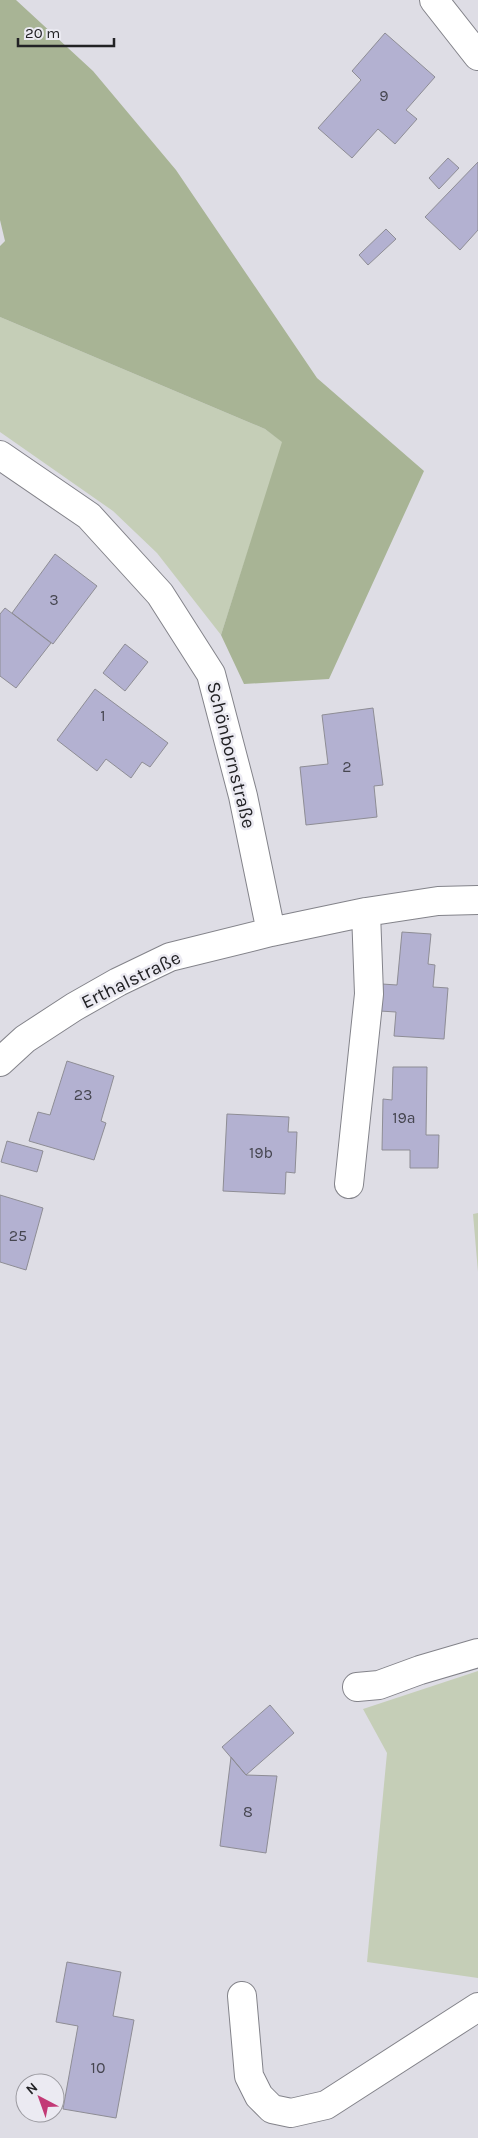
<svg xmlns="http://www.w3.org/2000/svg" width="478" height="2138" font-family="Karla,sans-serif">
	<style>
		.green { fill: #c5ceb7 }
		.forest { fill: #a8b495 }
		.building { fill: #b3b1d1; stroke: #8e8d95 }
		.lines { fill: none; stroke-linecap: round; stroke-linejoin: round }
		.minor-casing { stroke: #83838a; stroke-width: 30 }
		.minor { stroke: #fff; stroke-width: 28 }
		.labels { text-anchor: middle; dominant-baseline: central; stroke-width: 5; stroke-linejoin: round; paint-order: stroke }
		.number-label { font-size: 16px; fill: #464650 }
		.street-label { font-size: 19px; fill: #222225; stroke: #ebeaf2 }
	</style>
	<rect width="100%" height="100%" fill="#dedde5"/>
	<!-- green -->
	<path class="green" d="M0 317 265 429 283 442 221 635 157 553 113 511 0 432Z
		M478 1213V1272L473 1214Z
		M478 1671V1978L367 1962 387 1753 363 1709Z"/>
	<!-- forest -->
	<path class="forest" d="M0 0H16L93 71 176 170 317 378 424 471 329 679 244 684 221 635 282 442 265 429 0 317V246L5 241 0 220Z"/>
	<!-- building -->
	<path class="building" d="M385 33 435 77 406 110 417 119 395 144 378 129 352 158 318 128 361 80 352 71Z
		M448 158 459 168 439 189 429 178Z
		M478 162V230L460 250 425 217Z
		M386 229 396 239 368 265 359 255Z
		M55 554 97 586 53 644 12 613Z
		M5 608 51 643 16 688 0 676V614Z
		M125 644 148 662 125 691 103 673Z
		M95 689 168 743 150 767 142 762 131 778 106 759 97 771 57 740Z
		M373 708 383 785 374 786 377 817 306 825 300 767 328 764 322 715Z
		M402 932 431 934 428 964 435 965 433 987 448 988 444 1039 394 1036 396 1012 380 1011 382 984 397 985Z
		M67 1061 114 1076 101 1121 106 1123 94 1160 29 1141 38 1112 50 1115Z
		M393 1067H427L426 1135H439L438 1168H410V1150H382L383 1099 392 1100Z
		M227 1114 289 1117 288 1132H297L295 1173 286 1172 285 1194 223 1191Z
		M7 1141 43 1151 37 1172 1 1162Z
		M0 1195 43 1208 26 1270 0 1262Z
		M270 1705 294 1733 246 1775 222 1747Z
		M231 1757 246 1775 277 1776 266 1853 220 1846Z
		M67 1962 121 1972 113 2016 134 2020 116 2118 63 2109 78 2026 56 2022Z"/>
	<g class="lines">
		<defs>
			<path id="minor" d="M434 0 478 56
				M0 455 89 516 160 594 211 674 243 796 271 932
				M0 1062 25 1039 74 1007 118 982 170 957 271 932 366 912 438 901 478 900
				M349 1184 369 994 366 912
				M357 1687 379 1685 420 1670 478 1653
				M242 1996 249 2076 259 2096 272 2109 291 2113 326 2105 478 2007"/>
		</defs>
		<!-- minor casing -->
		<use href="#minor" class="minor-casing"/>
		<!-- minor -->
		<use href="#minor" class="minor"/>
	</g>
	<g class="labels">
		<!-- number labels -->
		<g class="number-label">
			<text x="384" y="95">9</text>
			<text x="54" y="599">3</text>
			<text x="103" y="715">1</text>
			<text x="347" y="766">2</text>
			<text x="83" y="1094">23</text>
			<text x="404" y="1117">19a</text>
			<text x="261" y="1152">19b</text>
			<text x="18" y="1235">25</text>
			<text x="248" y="1811">8</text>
			<text x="98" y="2067">10</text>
		</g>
		<!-- street labels -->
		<g class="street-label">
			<text transform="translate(231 755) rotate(76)">Schönbornstraße</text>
			<text transform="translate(131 980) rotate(-26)">Erthalstraße</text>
		</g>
	</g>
	<!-- north arrow -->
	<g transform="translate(40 2098) rotate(319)"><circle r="24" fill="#ebeaf2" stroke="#9b9aa0"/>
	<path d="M0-4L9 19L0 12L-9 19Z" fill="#c23976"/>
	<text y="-8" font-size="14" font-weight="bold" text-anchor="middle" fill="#222225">N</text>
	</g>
	<!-- scale -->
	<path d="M18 38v8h96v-8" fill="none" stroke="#222225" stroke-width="2.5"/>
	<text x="25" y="38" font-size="15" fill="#222225" stroke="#ebeaf2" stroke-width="4" paint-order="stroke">20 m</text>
</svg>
